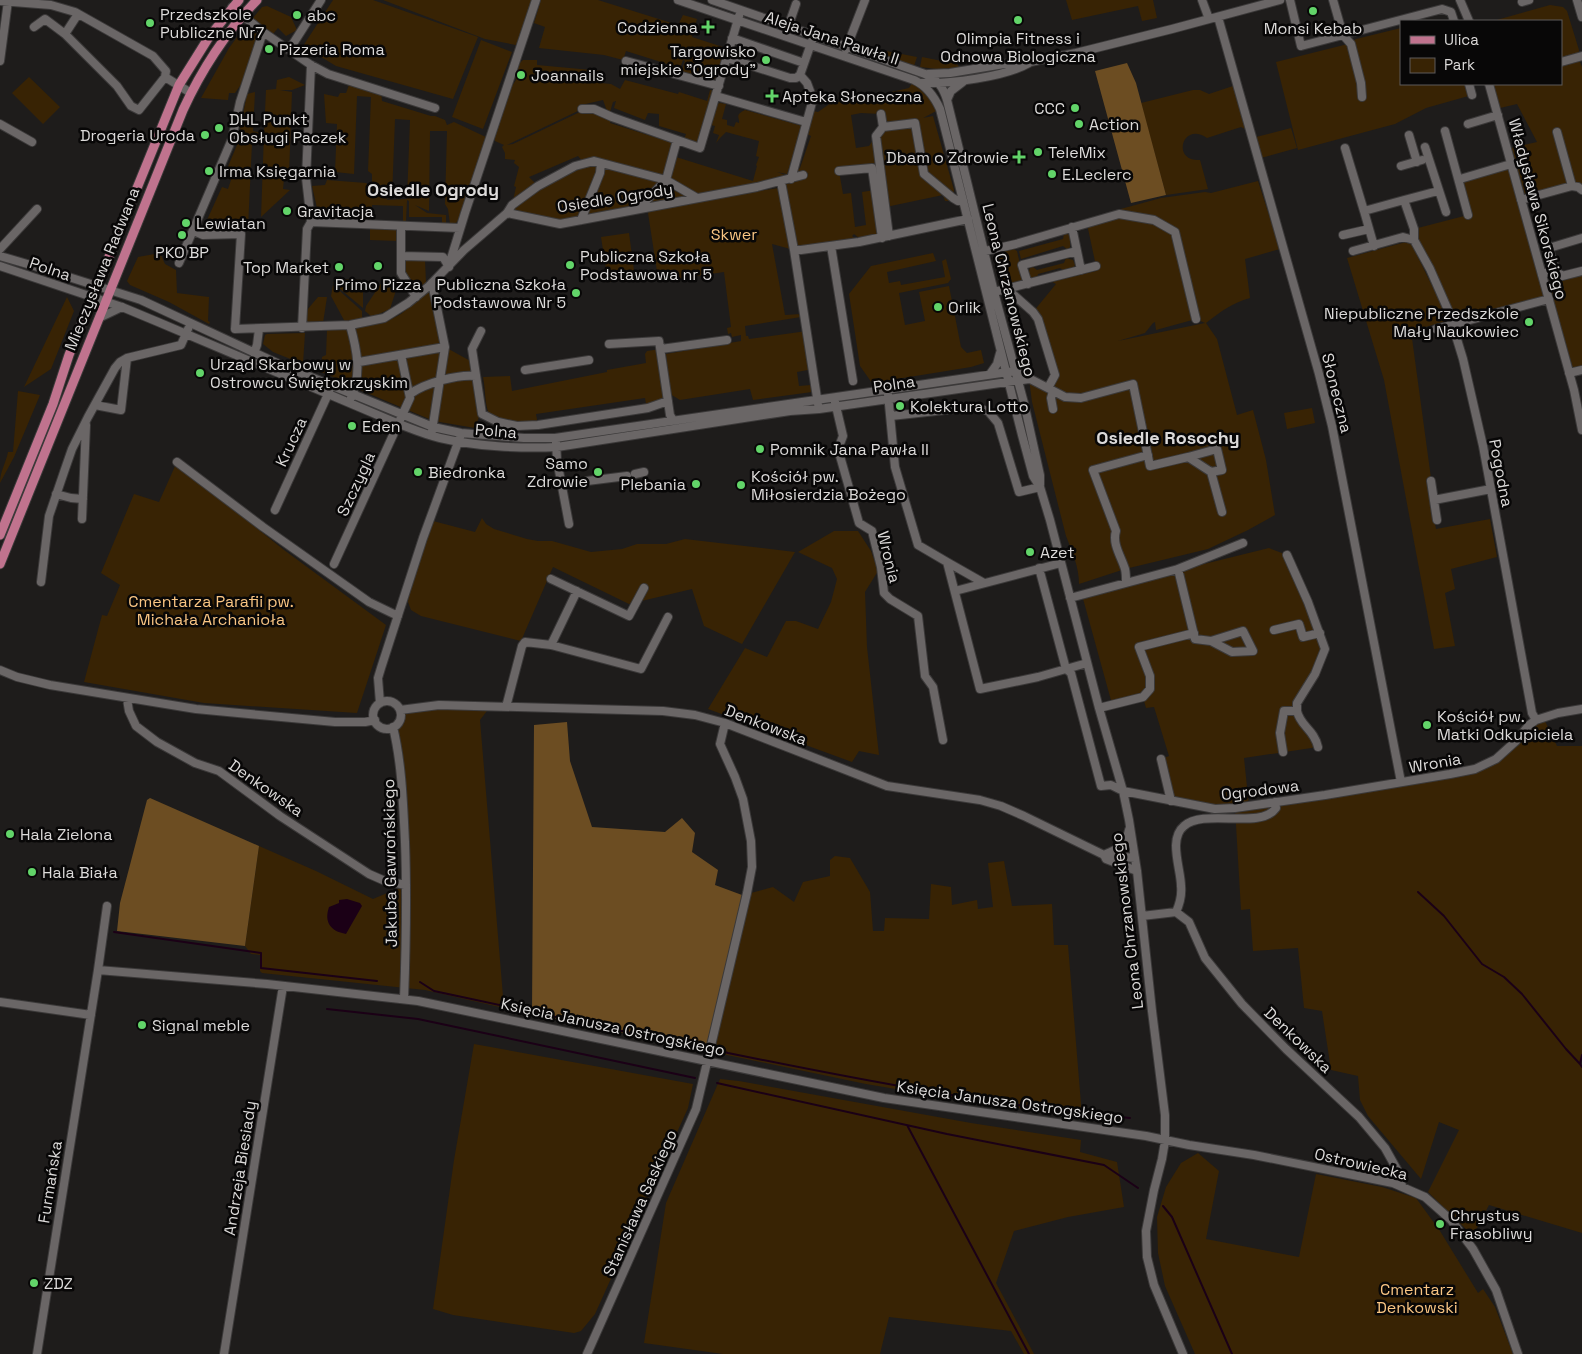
<svg xmlns="http://www.w3.org/2000/svg" width="1582" height="1354" font-family="'Space Grotesk',sans-serif">
	<style>
		.green { fill: #382304; fill-rule: evenodd }
		.forest { fill: #6c4d22 }
		.water { fill: #1b0016 }
		.lines { fill: none; stroke-linecap: round; stroke-linejoin: round }
		.stream { stroke: #1b0016; stroke-width: 2 }
		.minor-casing { stroke: #3b3939; stroke-width: 10 }
		.major-casing { stroke: #3b3939; stroke-width: 11 }
		.minor { stroke: #6a6666; stroke-width: 8 }
		.major { stroke: #c0738e; stroke-width: 9 }
		.poi-dot { fill: #62d469; stroke: #080707; stroke-width: 2 }
		.labels { text-anchor: middle; dominant-baseline: central; stroke-width: 5; stroke-linejoin: round; paint-order: stroke }
		.poi-label { font-size: 16px; fill: #dcdad9; stroke: #080707; text-anchor: start }
		.street-label { font-size: 16px; fill: #dcdad9; stroke: #080707 }
		.park-label { font-size: 16px; fill: #f9c583; stroke: #080707 }
		.neighbourhood-label { font-size: 18px; font-weight: bold; fill: #dcdad9; stroke: #080707 }
	</style>
	<rect width="100%" height="100%" fill="#1e1c1b"/>
	<!-- green -->
	<path class="green" d="M333 0H373L478 37 453 99 336 66 303 46Z
		M383 0H536L521 46 485 39Z
		M541 0H598L678 25 683 15 697 19 692 37 729 49 715 79 711 77 709 83 680 75 685 61 683 60 680 68 626 51 623 60 604 55 539 48 545 27 534 23Z
		M1066 0H1153L1157 18 1142 21 1138 6 1072 20Z
		M1550 5 1563 7 1567 11 1579 50 1578 57 1582 67V190L1578 187 1526 199 1511 148 1537 142 1517 104 1500 108 1493 84H1561V21H1493Z
		M267 6 291 17 297 30 286 36 278 28 273 34 253 20V18L262 7Z
		M246 25 256 31 257 35 244 80 235 93H229L228 100 201 98 229 48Z
		M1401 28V84H1469L1472 95 1426 108 1395 124 1298 150 1276 62 1348 44 1356 39Z
		M481 40 512 52 483 129 452 117Z
		M860 46 917 57 914 66Z
		M922 57 957 64 960 68 937 69 920 67Z
		M523 60H537V65L602 71 601 83 611 84 620 89 625 80 678 94 679 92 707 101 710 90 717 91 700 148 683 142 686 134 659 126V114L648 113 645 120 614 108 616 101 613 102 610 112 607 111 603 100 581 105 582 109 507 145 513 144 582 111 594 109 612 117 610 123 676 144V157L753 181 757 166 756 165 759 157 756 156 759 141 726 132 720 138 716 143 719 135 713 133 715 126 711 125 717 104 720 103 726 104 722 119 727 120V125L734 127 736 122 739 123C740 118 734 115 745 110L802 126 787 174 777 172 791 177 669 204 779 188 809 173 796 175 797 170 800 168 811 136 807 134 813 111 818 112 831 103 865 98 909 88 914 80 921 83 940 109 923 118 933 116 954 190 953 198 947 194 949 201H945L943 195 886 207 876 163 836 168 839 171 843 194 851 193 855 227 866 225 862 192 875 190 878 235 859 238 854 234 852 236 859 242 794 250 772 244 785 315 801 314V317L745 326 746 336H748L749 339 807 331 813 369 797 372 799 386 811 385 812 392 753 400 750 389 680 400 670 394 666 354 741 341V335L732 337 731 333 728 334 727 328 731 327 724 272 663 281 658 278 648 213 652 207 560 224 507 213 512 205 516 187 514 186 519 167 514 163 515 160 505 159V153L502 147 504 145 495 141V134L510 89 516 80C514 72 517 65 523 60ZM861 113 881 114 882 127 869 146 856 148 851 115ZM578 156 584 163 538 186 529 177Z
		M29 77 60 107 43 124 12 93Z
		M289 77 305 85 292 90H280L292 92 289 174 284 173 281 175 280 179H284L283 189 290 190 261 217 264 134 252 143 248 228 241 231H202L222 187 228 189 231 180 224 176 237 145 247 94 255 92 253 131 264 134 266 90 276 89 277 80Z
		M349 85 371 92 381 91 382 101 431 116H435L445 120 447 125 454 122 490 139 464 214 453 226 450 224 448 209 445 204 447 131H430L429 211 415 205 427 213 446 215V225L442 224V217H409V201L407 200 406 221H403V206L372 205V209L317 208 312 186 325 185 327 180 366 183 388 200 407 199 410 120 395 119 392 197 389 199 372 183V174L368 171 371 97 357 96 354 174 335 172 337 124 326 123 324 94 338 97 340 93H346Z
		M1233 86 1245 129 1241 127 1207 138C1182 121 1171 162 1200 160L1208 189 1166 195 1141 103 1193 90H1200L1209 94Z
		M1291 128 1297 148 1261 158 1256 137Z
		M1511 164 1549 299 1454 325 1414 237V229L1468 215 1460 179Z
		M1258 181 1280 249 1245 259 1250 298C1232 303 1220 312 1206 323L1217 339 1237 415 1253 410 1266 460 1275 515 1248 530 1208 549 1125 569 1079 584C1079 567 1072 551 1066 536L1032 402 1029 379 1048 388 1053 379 1033 312 1056 284 1047 279 1061 275 1062 279 1096 271V266L1087 224 1119 214 1117 210 1161 198 1205 192 1211 193ZM1196 319 1205 323 1118 341 1145 333 1153 323 1155 322 1156 330Z
		M370 229H398V241L370 240Z
		M629 233 635 278 608 282 601 237Z
		M1064 234H1068L1070 237V247L1068 250 1063 246 1021 259 1019 251 1063 239Z
		M1406 242 1412 245 1438 298 1446 317 1443 322 1411 331 1431 478 1426 479 1436 529 1490 519 1497 557 1451 569 1455 589 1445 593 1455 646 1434 649 1384 380 1347 258Z
		M1012 248 1017 251 1023 278 1022 281 1005 287 996 253Z
		M160 253 165 264 176 270 177 293 209 297 208 321 210 322 209 324 169 302 130 285 127 281 138 257Z
		M933 253 936 261 887 272 889 283 900 281 901 285 945 277 942 261 946 259 951 279 948 283 899 293 905 325 925 321 919 292 949 286 961 347 967 353 981 350 984 363 971 367 872 383 860 366 849 294 871 266Z
		M1066 258 1073 260 1075 265 1073 268 1065 271 1060 268 1038 274 1037 278 1032 279 1028 274 1030 268 1033 267 1037 270 1064 263Z
		M406 260H425L426 283 417 291 405 270Z
		M1582 275V370L1574 372 1549 285Z
		M336 279 363 280V308L333 283Z
		M384 279 398 284 390 309 372 317 365 311 366 306Z
		M333 285 362 311V319L345 322 331 296Z
		M432 288 445 347 474 363 482 414 479 417 475 428 434 421 336 380 338 379 321 372 322 357 326 355 327 330 384 323 401 314Z
		M67 297 74 311 51 369 24 387Z
		M318 297H327L323 323H306L307 310Z
		M305 333 303 364 273 352 263 344 265 335 267 334Z
		M661 349 664 400 646 404 645 398 536 414 538 425 510 422 490 416C484 404 486 391 483 377L510 376 512 391 607 372V370L646 363 645 354 647 351Z
		M18 391 40 395 14 457 0 483C0 471 6 463 8 452H13Z
		M1312 408 1315 423 1287 429 1284 413Z
		M176 464 284 550 386 625 357 713 204 703 84 682 102 615 107 616 120 585 101 573 134 494 159 502Z
		M482 518 486 524 494 529 527 539 538 541H552L591 552 622 549 637 544H666L685 539 795 552 742 644 704 626 692 589 629 604 553 567 521 641 421 616 411 610 408 602 409 591 433 521 475 532Z
		M834 531H858L871 551 878 571 865 592 867 647 879 755 859 751 852 762 708 709 745 648 767 657 786 621H796L818 629 831 602 837 579 832 568 798 552Z
		M1269 548 1287 555 1324 643 1297 711 1318 747 1244 758 1249 806 1480 767 1543 717 1557 746H1582V1055L1580 1063 1582 1067V1233L1489 1205 1473 1236 1428 1192 1459 1130 1439 1122 1421 1179 1368 1116 1360 1100 1358 1076 1331 1070 1322 1011 1304 1008 1298 948 1253 951 1250 909 1241 910 1235 808 1171 801 1161 759 1169 756 1154 707 1146 708 1143 697 1112 704 1082 595 1195 562 1196 566Z
		M490 707 480 720 504 1008 425 990 262 973 260 971V955L251 954 245 946 259 846 316 871 373 899 406 885 393 727 400 720V710Z
		M835 856 850 858 870 892 873 931H884L885 918 929 919 931 884 951 887 952 905 977 900 978 909 993 907 988 863 1004 861 1012 906 1052 904 1054 945H1068L1082 1116 979 1103 866 1084 722 1054 717 1050 716 1042 751 893 773 887 794 902 803 882 830 876V860Z
		M474 1044 693 1084 688 1108 595 1314 581 1331 574 1333 453 1315 433 1309 454 1160Z
		M720 1079 739 1081 971 1123 1081 1140 1080 1152 1117 1162 1124 1207 1068 1217 1014 1231 996 1283 1034 1354H1024L1011 1331 889 1317 880 1354H723L644 1343 666 1203Z
		M1198 1153 1219 1171 1206 1239 1299 1257 1316 1174 1382 1187 1416 1198 1440 1231 1478 1293 1483 1289 1495 1307 1513 1354H1195L1165 1286 1158 1253 1157 1217 1166 1187 1181 1163Z"/>
	<!-- forest -->
	<path class="forest" d="M1127 63 1136 83 1166 195 1131 203 1095 71Z
		M567 722 570 761 592 827 665 832 682 818 695 833 692 852 718 870 715 885 742 895 710 1041 697 1049 532 1014 534 725Z
		M150 798 259 846 245 946 117 931 120 903 147 800Z"/>
	<!-- water -->
	<path class="water" d="M347 899 360 903 362 906 346 934C330 931 324 922 329 907L339 903V900Z"/>
	<g class="lines">
		<!-- stream -->
		<path class="stream" d="M1418 892 1444 916 1482 964 1504 977 1522 994 1566 1049 1580 1064
			M114 932 261 953V968L377 981
			M420 982 434 991 697 1047
			M327 1009 418 1019 695 1078
			M718 1046 722 1051 728 1053C861 1080 995 1106 1130 1118
			M1582 1055 1580 1064 1582 1067
			M717 1083 947 1134 1104 1165 1138 1188
			M907 1125 1029 1354
			M1163 1206 1172 1217 1232 1354"/>
		<defs>
			<path id="minor" d="M678 0 914 80C927 86 934 96 940 109L1022 435 1033 476 1040 487 1050 520 1099 708 1123 791 1129 820 1137 871 1152 1011 1165 1115V1141L1162 1159 1154 1190 1146 1231 1147 1257 1154 1285 1183 1354
				M712 0 925 74C938 80 943 87 947 100L994 292 1024 403 1040 475V485
				M1202 0 1209 19
				M1290 0 1301 46 1442 9 1451 12 1454 21
				M1333 0 1343 35 1351 44 1361 83 1362 97
				M1460 0 1469 21
				M1577 0 1582 17
				M0 1 51 5 75 12 153 56 166 71 165 77
				M1522 2 1529 0
				M232 7 263 32 311 65 328 74 435 108
				M1218 17 1319 374 1332 426 1401 782
				M34 27 45 19 65 34 78 14
				M787 30 796 4
				M65 34 117 86 131 106 139 110 165 77 191 93
				M732 38 804 63
				M846 49 865 0
				M289 50 321 0
				M727 58 790 78H796L800 75
				M0 61 8 1
				M626 61 719 86
				M1561 62 1582 56
				M928 74 950 73 1016 62H1030L1076 53 1172 29 1280 0
				M921 83C949 84 1005 77 1029 63
				M1469 84 1472 95
				M1489 84 1574 390 1582 430
				M716 96 806 122
				M947 100 951 91 964 81
				M582 109H594L612 117 700 148 739 16
				M881 114 883 127 915 123 924 174 953 198 958 201 963 200
				M0 124 32 142
				M1468 124 1498 115
				M883 127 876 136 889 236
				M1445 131 1468 215
				M1557 132 1572 186
				M1409 135 1417 162
				M1425 147 1446 212
				M1345 148 1364 211 1404 200 1414 229V240L1430 269 1448 310 1463 359 1483 446 1532 713 1536 720
				M1401 166 1422 160
				M839 171 872 168 882 238
				M791 179 813 99 807 83 800 75 814 35
				M1460 179 1511 164
				M781 182 794 250 818 404
				M1404 200 1438 191
				M1521 200 1572 186 1578 187 1582 190
				M644 208 643 204 666 180 677 140
				M1364 211 1374 246
				M507 213 560 224 757 187 803 175
				M581 220 600 173 601 163
				M311 222 460 228
				M1072 227 1081 270
				M194 231 203 235 241 234 235 329 350 325 384 318 408 303 429 286 464 250 507 213 512 205 538 186 575 166 594 161 666 180 697 198
				M1343 235 1369 229
				M831 246 853 381
				M1549 248 1582 238
				M0 249 37 209
				M794 250H801L859 242 968 219
				M1353 251 1403 237 1414 240
				M981 252 1016 244 1119 214 1154 220 1175 232 1196 319
				M0 256 34 266 141 300 279 364 433 427 461 433 524 438H555L1015 371 1065 397 1081 398 1133 384 1150 466 1188 457 1211 472 1222 512
				M401 256V226
				M179 263 232 139 240 102 263 32
				M449 265 465 213 536 0
				M0 266 122 307 158 322 399 424C412 429 426 435 440 438 474 446 521 449 557 447L790 411 819 409 1029 379
				M1553 269 1562 276 1582 271
				M1542 275 1553 269 1554 265 1543 230
				M1028 284 1022 265 1077 251
				M1007 289 1033 312 1038 319 1055 375 1048 388
				M990 293 1096 266
				M416 297 401 273V256L443 257 449 267
				M99 318 122 307
				M350 325C357 350 362 374 351 398
				M302 328 307 229 311 222 306 178 311 65
				M1436 329 1549 299
				M481 331 472 349 482 414 498 422 517 426 538 425 648 408 668 401
				M609 344 659 341 670 415 673 420
				M661 349 727 340
				M254 353 257 345 259 329
				M359 362 445 347
				M525 370 589 360
				M1569 373 1582 370
				M990 374 997 364 1000 353
				M1053 391 1051 398 1053 409
				M410 394C425 383 458 374 476 376
				M888 394 895 467 918 545 947 562 980 689 1038 677 1087 663
				M835 402 843 436 838 449 859 523 872 531 881 567 884 593 890 599 918 616 925 676 933 687 943 740
				M95 405 121 410 127 358
				M891 416 972 407 988 411 998 423 1019 492 1040 487
				M432 431 445 347 432 283
				M556 442 557 460 569 524
				M1188 457 1217 449 1222 470 1211 472
				M177 462 263 527 369 602 398 616
				M635 474 644 472
				M587 481 627 476
				M1431 481 1437 520
				M561 483 580 482
				M56 494 71 498 83 499
				M1434 500 1491 489
				M275 510 329 392
				M82 519 86 425
				M947 562 984 583
				M334 564 410 398 401 355
				M1039 568 1066 669 1071 673 1101 786 1111 785 1123 791 1215 809 1235 808 1325 795 1450 774 1475 769 1496 759 1516 741 1529 725 1536 720 1558 713 1582 709
				M1178 569 1195 639 1211 641 1232 652 1253 651 1243 631 1211 641
				M551 579 629 616 644 588
				M41 582 49 516 64 472 72 449 88 417 115 368 120 362 127 358 181 345 188 329
				M1126 582C1126 578 1126 573 1125 569 1121 556 1112 544 1116 531L1093 470 1148 455
				M955 591 1061 563
				M1070 598 1178 569 1243 543
				M1274 630 1299 624 1303 637 1320 633
				M551 645 577 591
				M0 670 17 677 50 685 196 709 335 722H365L375 720
				M127 699 129 711 136 726 157 742 195 763 219 771 280 816 369 874 385 881 406 885
				M373 715a14 14 0 1 1 28 0a14 14 0 1 1-28 0Z
				M380 703 378 678 381 668 423 538 460 437
				M506 707 522 646 525 642 551 645 641 669 668 617
				M1099 708 1143 697 1150 689V676L1139 647 1194 633
				M400 710 439 705 663 711 695 715 725 723 887 786 980 800 1001 806 1024 816 1104 855 1135 858
				M1297 711C1300 726 1314 729 1318 747
				M393 727C402 765 403 803 405 842 407 894 406 946 404 999
				M1283 752 1280 733 1284 711H1297V703L1315 674 1325 649 1308 602 1287 555
				M1161 759 1171 801
				M1106 854C1119 849 1126 845 1129 830
				M1104 855 1106 859 1137 871
				M1176 912C1180 903 1182 895 1181 886 1181 869 1168 839 1184 826 1204 808 1261 830 1276 808L1275 802
				M1142 916 1176 912 1189 922 1205 958 1242 1004 1286 1049 1359 1117 1385 1148 1399 1173 1402 1186
				M98 970 267 984 418 1001 884 1098 1146 1136 1189 1145 1254 1155 1393 1183 1425 1197 1451 1220 1473 1249 1496 1290 1518 1354
				M0 1002 91 1015
				M37 1354 98 970 107 906
				M224 1354 283 986
				M587 1354 696 1109 747 893 752 867 751 841 743 799 735 777 720 744 725 723"/>
			<path id="major" d="M0 535 53 404 69 355 179 85 209 37 239 0
				M0 564 183 110C202 69 225 33 257 0"/>
		</defs>
		<!-- minor casing -->
		<use href="#minor" class="minor-casing"/>
		<!-- major casing -->
		<use href="#major" class="major-casing"/>
		<!-- minor -->
		<use href="#minor" class="minor"/>
		<!-- major -->
		<use href="#major" class="major"/>
	</g>
	<!-- markers -->
	<g class="poi-dot">
		<circle cx="1313" cy="11" r="5"/>
		<circle cx="297" cy="15" r="5"/>
		<circle cx="1018" cy="20" r="5"/>
		<circle cx="150" cy="23" r="5"/>
		<path d="M705.5 19.5h5v5h5v5h-5v5h-5v-5h-5v-5h5z"/>
		<circle cx="269" cy="49" r="5"/>
		<circle cx="766" cy="60" r="5"/>
		<circle cx="521" cy="75" r="5"/>
		<path d="M769.5 88.5h5v5h5v5h-5v5h-5v-5h-5v-5h5z"/>
		<circle cx="1075" cy="108" r="5"/>
		<circle cx="1079" cy="124" r="5"/>
		<circle cx="219" cy="128" r="5"/>
		<circle cx="205" cy="135" r="5"/>
		<circle cx="1038" cy="152" r="5"/>
		<path d="M1016.5 149.5h5v5h5v5h-5v5h-5v-5h-5v-5h5z"/>
		<circle cx="209" cy="171" r="5"/>
		<circle cx="1052" cy="174" r="5"/>
		<circle cx="287" cy="211" r="5"/>
		<circle cx="186" cy="223" r="5"/>
		<circle cx="182" cy="235" r="5"/>
		<circle cx="570" cy="265" r="5"/>
		<circle cx="378" cy="266" r="5"/>
		<circle cx="339" cy="267" r="5"/>
		<circle cx="576" cy="293" r="5"/>
		<circle cx="938" cy="307" r="5"/>
		<circle cx="1529" cy="322" r="5"/>
		<circle cx="200" cy="373" r="5"/>
		<circle cx="900" cy="406" r="5"/>
		<circle cx="352" cy="426" r="5"/>
		<circle cx="760" cy="449" r="5"/>
		<circle cx="418" cy="472" r="5"/>
		<circle cx="598" cy="472" r="5"/>
		<circle cx="696" cy="484" r="5"/>
		<circle cx="741" cy="485" r="5"/>
		<circle cx="1030" cy="552" r="5"/>
		<circle cx="1427" cy="725" r="5"/>
		<circle cx="10" cy="834" r="5"/>
		<circle cx="32" cy="872" r="5"/>
		<circle cx="142" cy="1025" r="5"/>
		<circle cx="1440" cy="1224" r="5"/>
		<circle cx="34" cy="1283" r="5"/>
	</g>
	<g class="labels">
		<!-- poi labels -->
		<g class="poi-label">
			<text x="160" y="14">Przedszkole<tspan x="160" dy="18">Publiczne Nr7</tspan></text>
			<text x="307" y="15">abc</text>
			<text x="698" y="27" text-anchor="end">Codzienna</text>
			<text x="1313" y="28" text-anchor="middle">Monsi Kebab</text>
			<text x="1018" y="38" text-anchor="middle">Olimpia Fitness i<tspan x="1018" dy="18">Odnowa Biologiczna</tspan></text>
			<text x="279" y="49">Pizzeria Roma</text>
			<text x="756" y="51" text-anchor="end">Targowisko<tspan x="756" dy="18">miejskie "Ogrody"</tspan></text>
			<text x="531" y="75">Joannails</text>
			<text x="782" y="96">Apteka Słoneczna</text>
			<text x="1065" y="108" text-anchor="end">CCC</text>
			<text x="229" y="119">DHL Punkt<tspan x="229" dy="18">Obsługi Paczek</tspan></text>
			<text x="1089" y="124">Action</text>
			<text x="195" y="135" text-anchor="end">Drogeria Uroda</text>
			<text x="1048" y="152">TeleMix</text>
			<text x="1009" y="157" text-anchor="end">Dbam o Zdrowie</text>
			<text x="219" y="171">Irma Księgarnia</text>
			<text x="1062" y="174">E.Leclerc</text>
			<text x="297" y="211">Gravitacja</text>
			<text x="196" y="223">Lewiatan</text>
			<text x="182" y="252" text-anchor="middle">PKO BP</text>
			<text x="580" y="256">Publiczna Szkoła<tspan x="580" dy="18">Podstawowa nr 5</tspan></text>
			<text x="329" y="267" text-anchor="end">Top Market</text>
			<text x="378" y="284" text-anchor="middle">Primo Pizza</text>
			<text x="566" y="284" text-anchor="end">Publiczna Szkoła<tspan x="566" dy="18">Podstawowa Nr 5</tspan></text>
			<text x="948" y="307">Orlik</text>
			<text x="1519" y="313" text-anchor="end">Niepubliczne Przedszkole<tspan x="1519" dy="18">Mały Naukowiec</tspan></text>
			<text x="210" y="364">Urząd Skarbowy w<tspan x="210" dy="18">Ostrowcu Świętokrzyskim</tspan></text>
			<text x="910" y="406">Kolektura Lotto</text>
			<text x="362" y="426">Eden</text>
			<text x="770" y="449">Pomnik Jana Pawła II</text>
			<text x="588" y="463" text-anchor="end">Samo<tspan x="588" dy="18">Zdrowie</tspan></text>
			<text x="428" y="472">Biedronka</text>
			<text x="751" y="476">Kościół pw.<tspan x="751" dy="18">Miłosierdzia Bożego</tspan></text>
			<text x="686" y="484" text-anchor="end">Plebania</text>
			<text x="1040" y="552">Azet</text>
			<text x="1437" y="716">Kościół pw.<tspan x="1437" dy="18">Matki Odkupiciela</tspan></text>
			<text x="20" y="834">Hala Zielona</text>
			<text x="42" y="872">Hala Biała</text>
			<text x="152" y="1025">Signal meble</text>
			<text x="1450" y="1215">Chrystus<tspan x="1450" dy="18">Frasobliwy</tspan></text>
			<text x="44" y="1283">ZDZ</text>
		</g>
		<!-- street labels -->
		<g class="street-label">
			<text transform="translate(832 38) rotate(18)">Aleja Jana Pawła II</text>
			<text transform="translate(615 198) rotate(-9)">Osiedle Ogrody</text>
			<text transform="translate(1538 209) rotate(75)">Władysława Sikorskiego</text>
			<text transform="translate(50 269) rotate(19)">Polna</text>
			<text transform="translate(102 269) rotate(-68)">Mieczysława Radwana</text>
			<text transform="translate(1009 290) rotate(76)">Leona Chrzanowskiego</text>
			<text transform="translate(894 384) rotate(-8)">Polna</text>
			<text transform="translate(1337 393) rotate(76)">Słoneczna</text>
			<text transform="translate(496 431) rotate(5)">Polna</text>
			<text transform="translate(291 442) rotate(-65)">Krucza</text>
			<text transform="translate(1501 473) rotate(79)">Pogodna</text>
			<text transform="translate(356 484) rotate(-65)">Szczygla</text>
			<text transform="translate(889 557) rotate(76)">Wronia</text>
			<text transform="translate(766 725) rotate(21)">Denkowska</text>
			<text transform="translate(1435 763) rotate(-10)">Wronia</text>
			<text transform="translate(266 788) rotate(35)">Denkowska</text>
			<text transform="translate(1260 790) rotate(-7)">Ogrodowa</text>
			<text transform="translate(390 863) rotate(-91)">Jakuba Gawrońskiego</text>
			<text transform="translate(1127 921) rotate(-97)">Leona Chrzanowskiego</text>
			<text transform="translate(613 1027) rotate(12)">Księcia Janusza Ostrogskiego</text>
			<text transform="translate(1298 1040) rotate(44)">Denkowska</text>
			<text transform="translate(1010 1102) rotate(8)">Księcia Janusza Ostrogskiego</text>
			<text transform="translate(1361 1164) rotate(13)">Ostrowiecka</text>
			<text transform="translate(240 1168) rotate(-81)">Andrzeja Biesiady</text>
			<text transform="translate(50 1182) rotate(-81)">Furmańska</text>
			<text transform="translate(640 1203) rotate(-66)">Stanisława Saskiego</text>
		</g>
		<!-- park labels -->
		<g class="park-label">
			<text x="734" y="234">Skwer</text>
			<text x="211" y="601">Cmentarza Parafii pw.<tspan x="211" dy="18">Michała Archanioła</tspan></text>
			<text x="1417" y="1289">Cmentarz<tspan x="1417" dy="18">Denkowski</tspan></text>
		</g>
		<!-- neighbourhood labels -->
		<g class="neighbourhood-label">
			<text x="433" y="189">Osiedle Ogrody</text>
			<text x="1168" y="437">Osiedle Rosochy</text>
		</g>
	</g>
	<!-- legend -->
	<rect x="1400" y="20" width="162" height="65" fill="#080707" stroke="#5d5b5b"/>
	<rect x="1410" y="36" width="25" height="8" fill="#c0738e" stroke="#5d5b5b"/>
	<text x="1444" y="45" font-size="15" fill="#dcdad9">Ulica</text>
	<rect x="1410" y="58" width="25" height="15" fill="#382304" stroke="#5d5b5b"/>
	<text x="1444" y="70" font-size="15" fill="#dcdad9">Park</text>
</svg>
